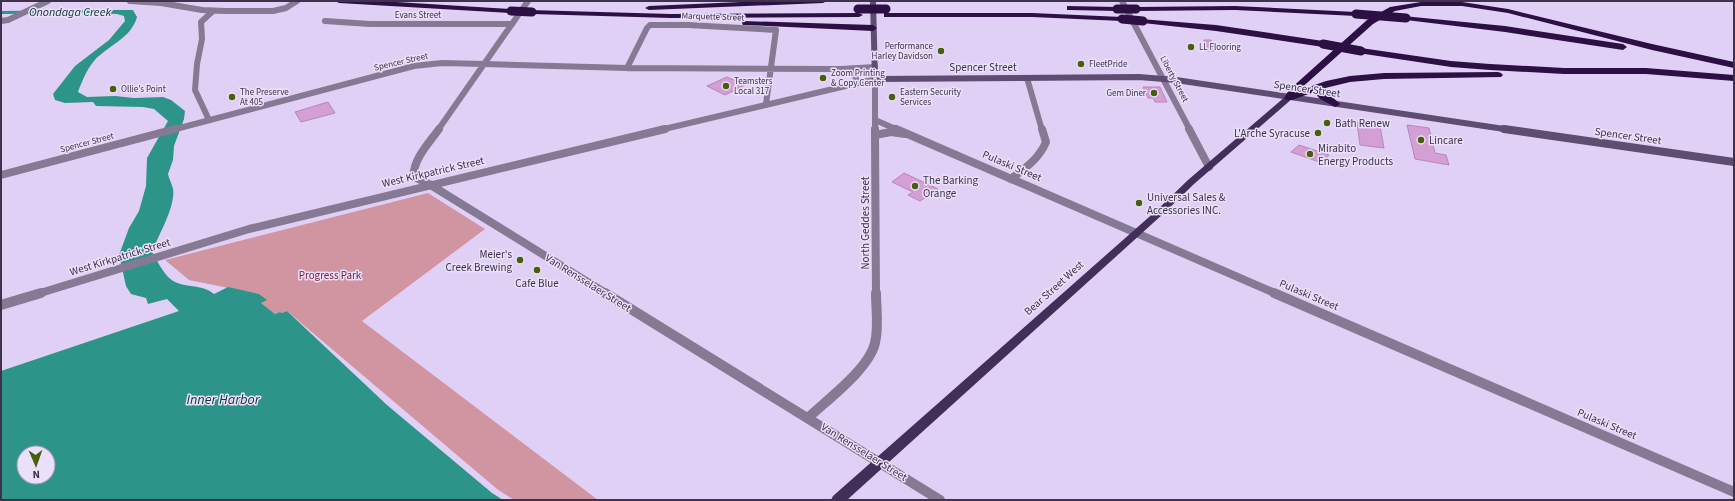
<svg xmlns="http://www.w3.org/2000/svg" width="1735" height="501" font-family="'Source Sans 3',sans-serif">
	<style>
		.green { fill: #d195a1 }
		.water { fill: #2d948a; fill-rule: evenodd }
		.building { fill: #d39fd4; stroke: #b886b9 }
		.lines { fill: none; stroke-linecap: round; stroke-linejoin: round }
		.minor-far2 { stroke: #857993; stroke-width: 6 }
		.minor-far1 { stroke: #857993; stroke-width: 8 }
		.minor { stroke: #857993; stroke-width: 10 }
		.tertiary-far2 { stroke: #857993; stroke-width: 6 }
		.tertiary-far1 { stroke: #857993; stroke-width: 8 }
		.tertiary { stroke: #857993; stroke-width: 10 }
		.secondary-far1 { stroke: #5e4c71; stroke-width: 6 }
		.secondary { stroke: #5e4c71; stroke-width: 8 }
		.primary { fill: #432d59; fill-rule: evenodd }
		.motorway { fill: #2c1043; fill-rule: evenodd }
		.motorway-bridge { stroke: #2c1043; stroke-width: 9 }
		.poi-dot { fill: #475f0c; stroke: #ebe0fa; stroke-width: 1.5 }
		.labels { text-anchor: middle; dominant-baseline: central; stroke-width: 3; stroke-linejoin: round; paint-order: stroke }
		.far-street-label { font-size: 9px; fill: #3e324c; stroke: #ebe0fa }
		.far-poi-label { font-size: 9px; fill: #3e324c; stroke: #ebe0fa; text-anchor: start }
		.street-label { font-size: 11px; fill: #3e324c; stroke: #ebe0fa }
		.poi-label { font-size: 11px; fill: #3e324c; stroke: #ebe0fa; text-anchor: start }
		.park-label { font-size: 11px; fill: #79213d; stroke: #ebe0fa }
		.water-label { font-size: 12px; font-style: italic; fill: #0a3935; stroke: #ebe0fa }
		.near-water-label { font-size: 14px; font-style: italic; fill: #0a3935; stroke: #ebe0fa }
	</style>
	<rect width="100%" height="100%" fill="#e1d0f6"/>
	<!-- green -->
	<path class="green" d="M428 193 485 229 362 321 598 500H514L497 489 287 311 282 313 280 312 275 314 261 303 259 294 189 280 165 260Z"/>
	<!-- water -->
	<path class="water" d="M98 10H133L137 17C131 39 108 45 94 61 87 69 82 81 78 92L87 97 115 96 134 98 163 97 171 100 185 111 184 119 174 146 173 160 168 174C169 179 172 184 173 189 176 206 158 236 152 252 157 260 165 278 175 282 188 288 202 284 214 294L228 287 259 294 267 300 261 303 275 314 280 312 282 313 287 311 387 405 492 493 503 500H1V371L179 311 167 299 148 304 146 298 131 294 126 286 119 255 129 228 139 211 146 186 147 158 168 121 154 109 143 107 96 106 93 102 65 103 55 100 53 94 75 66 109 40 125 21 124 16 117 14 88 13 1 14V11ZM24 453H48V477H24Z"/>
	<!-- building -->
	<path class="building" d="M1204 40H1211L1214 51H1205Z
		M727 77 745 85 725 95 707 86Z
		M1143 87H1160L1167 102H1155L1153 98H1148Z
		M328 102 335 113 301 122 295 112Z
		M1357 122 1380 126 1384 148 1360 145Z
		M1407 125 1429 128 1435 153 1446 155 1449 165 1415 159Z
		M1299 145 1329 155 1322 163 1291 152Z
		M904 173 938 189 920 201 908 195 913 192 892 182Z"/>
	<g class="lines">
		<!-- minor-far2 -->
		<path class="minor-far2" d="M130 1 161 3 202 10 226 11H273L286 8 297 1
			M1122 1 1190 130
			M1 21 8 20 48 1
			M325 21 370 24H512
			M484 64 627 68 841 69 875 67
			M627 68 647 28 650 25H688L776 30 766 104
			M843 70C851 72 857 73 856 83
			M1027 78 1042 130
			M209 120 195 90 197 64 202 39 201 22 213 11"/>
		<!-- minor-far1 -->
		<path class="minor-far1" d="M1189 129 1209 167
			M875 135 876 294
			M1011 179C1025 168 1039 159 1046 142L1042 129"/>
		<!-- minor -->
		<path class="minor" d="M808 418C828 399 869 369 875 343 879 327 876 309 876 293"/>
		<!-- tertiary-far2 -->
		<path class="tertiary-far2" d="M875 120 898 130
			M172 130 414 66 442 63 484 64
			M438 130 528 1
			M660 130 875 79V130"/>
		<!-- tertiary-far1 -->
		<path class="tertiary-far1" d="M439 129C430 142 412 160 414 177L429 184 607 294
			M875 129V135L891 132 905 134
			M896 129 1277 294
			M1 175 175 129
			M37 294 249 229 665 129"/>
		<!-- tertiary -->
		<path class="tertiary" d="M605 293 940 500
			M1274 293 1734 492
			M1 305 41 293"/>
		<!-- secondary-far1 -->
		<path class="secondary-far1" d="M873 1 875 79 1139 77 1176 80 1511 130"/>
		<!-- secondary -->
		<path class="secondary" d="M1504 129 1734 162"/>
		<!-- primary -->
		<path class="primary" d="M1286 96H1292L1293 98 1194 184 1163 214 847 500H831L833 496 1157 210 1188 180Z"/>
		<!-- motorway -->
		<path class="motorway" d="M335 1H380L511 9 515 11 511 13 339 3Z
			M764 1H827L823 3 649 10 645 8 649 6Z
			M1421 2H1462L1508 9 1652 44 1734 62V68L1652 50 1508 13 1462 6H1421L1395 11 1373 24 1298 91 1326 81 1350 76 1384 73 1498 72 1501 73 1503 75 1501 77 1384 79 1350 82 1321 89C1327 95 1335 98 1340 104L1338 106 1335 107 1320 99 1314 92 1292 100H1286L1284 98 1289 90 1367 20 1390 7Z
			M1067 6 1117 7 1121 9 1117 11 1070 10H1067Z
			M1235 6 1356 12 1360 14 1356 16 1235 10 1136 11 1132 9 1136 7Z
			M529 10 671 14 859 13 863 15 859 17 671 18 532 14H529Z
			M884 13H1032L1122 17 1126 19 1122 21 1032 17H884Z
			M1403 16 1505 26 1623 44 1627 47 1623 50 1505 32 1406 20H1403Z
			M1140 19 1216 25 1323 41 1327 44 1323 47 1216 31 1143 23 1139 21Z
			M743 21 873 25 877 28 873 31 746 25H743L742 23Z
			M1361 48 1451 61 1490 64 1564 68H1646L1734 75V81L1646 74H1564L1490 70 1451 67 1358 53 1357 51 1358 49Z"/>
		<!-- motorway-bridge -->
		<path class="motorway-bridge" d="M858 9H886
			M1117 9H1136
			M511 11 532 12
			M1356 14 1406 18
			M1122 19 1143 21
			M1323 44 1361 51"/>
	</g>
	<!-- markers -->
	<g class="poi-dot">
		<circle cx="1191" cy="47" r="4"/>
		<circle cx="941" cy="51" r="4"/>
		<circle cx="1081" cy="64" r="4"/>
		<circle cx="823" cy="78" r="4"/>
		<circle cx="726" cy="86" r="4"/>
		<circle cx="113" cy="89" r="4"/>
		<circle cx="1154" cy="93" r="4"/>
		<circle cx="232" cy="97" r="4"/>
		<circle cx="892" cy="97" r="4"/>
		<circle cx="1327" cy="123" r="4"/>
		<circle cx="1318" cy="133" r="4"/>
		<circle cx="1421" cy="140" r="4"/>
		<circle cx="1310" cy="154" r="4"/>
		<circle cx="915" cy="186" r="4"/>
		<circle cx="1139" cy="203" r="4"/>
		<circle cx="520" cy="260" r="4"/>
		<circle cx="537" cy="270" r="4"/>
	</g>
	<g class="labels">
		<!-- far-street labels -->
		<g class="far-street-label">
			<text x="418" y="15">Evans Street</text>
			<text transform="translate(713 17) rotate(2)">Marquette Street</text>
			<text transform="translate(401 62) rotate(-13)">Spencer Street</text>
			<text transform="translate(1174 79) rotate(62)">Liberty Street</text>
			<text transform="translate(87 143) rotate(-15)">Spencer Street</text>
		</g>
		<!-- far-poi labels -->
		<g class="far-poi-label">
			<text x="933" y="46" text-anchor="end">Performance<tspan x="933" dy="10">Harley Davidson</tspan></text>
			<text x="1199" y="47">LL Flooring</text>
			<text x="1089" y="64">FleetPride</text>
			<text x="831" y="73">Zoom Printing<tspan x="831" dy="10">&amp; Copy Center</tspan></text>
			<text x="734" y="81">Teamsters<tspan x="734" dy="10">Local 317</tspan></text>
			<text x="121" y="89">Ollie's Point</text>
			<text x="240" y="92">The Preserve<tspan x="240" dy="10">At 405</tspan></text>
			<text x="900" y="92">Eastern Security<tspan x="900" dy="10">Services</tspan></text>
			<text x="1146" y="93" text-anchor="end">Gem Diner</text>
		</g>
		<!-- street labels -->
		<g class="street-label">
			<text x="983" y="67">Spencer Street</text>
			<text transform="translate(1307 89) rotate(8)">Spencer Street</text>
			<text transform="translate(1628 136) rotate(8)">Spencer Street</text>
			<text transform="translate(1012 166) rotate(23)">Pulaski Street</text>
			<text transform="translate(433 172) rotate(-13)">West Kirkpatrick Street</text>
			<text transform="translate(865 223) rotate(-90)">North Geddes Street</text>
			<text transform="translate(120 257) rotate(-17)">West Kirkpatrick Street</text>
			<text transform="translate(588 283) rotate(32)">Van Rensselaer Street</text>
			<text transform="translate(1054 288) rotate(-42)">Bear Street West</text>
			<text transform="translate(1309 295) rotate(23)">Pulaski Street</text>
			<text transform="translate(1607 424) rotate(23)">Pulaski Street</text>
			<text transform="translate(864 452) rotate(32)">Van Rensselaer Street</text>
		</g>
		<!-- poi labels -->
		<g class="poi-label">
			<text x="1335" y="123">Bath Renew</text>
			<text x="1310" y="133" text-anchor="end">L'Arche Syracuse</text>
			<text x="1429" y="140">Lincare</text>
			<text x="1318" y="148">Mirabito<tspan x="1318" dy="13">Energy Products</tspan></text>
			<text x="923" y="180">The Barking<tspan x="923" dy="13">Orange</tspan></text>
			<text x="1147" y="197">Universal Sales &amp;<tspan x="1147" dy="13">Accessories INC.</tspan></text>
			<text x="512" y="254" text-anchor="end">Meier's<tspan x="512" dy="13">Creek Brewing</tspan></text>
			<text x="537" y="283" text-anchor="middle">Cafe Blue</text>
		</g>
		<!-- park labels -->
		<g class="park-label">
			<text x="330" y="275">Progress Park</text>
		</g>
		<!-- water labels -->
		<g class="water-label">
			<text x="70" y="12">Onondaga Creek</text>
		</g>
		<!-- near-water labels -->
		<g class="near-water-label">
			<text x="223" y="400">Inner Harbor</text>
		</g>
	</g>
	<!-- border -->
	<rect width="1735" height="501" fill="none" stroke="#3e324c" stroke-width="4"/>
	<!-- north arrow -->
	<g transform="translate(36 465) rotate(178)"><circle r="19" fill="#ebe0fa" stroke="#a69ab4"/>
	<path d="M0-3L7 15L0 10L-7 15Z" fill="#475f0c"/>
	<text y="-6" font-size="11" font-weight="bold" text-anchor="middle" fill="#3e324c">N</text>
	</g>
</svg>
